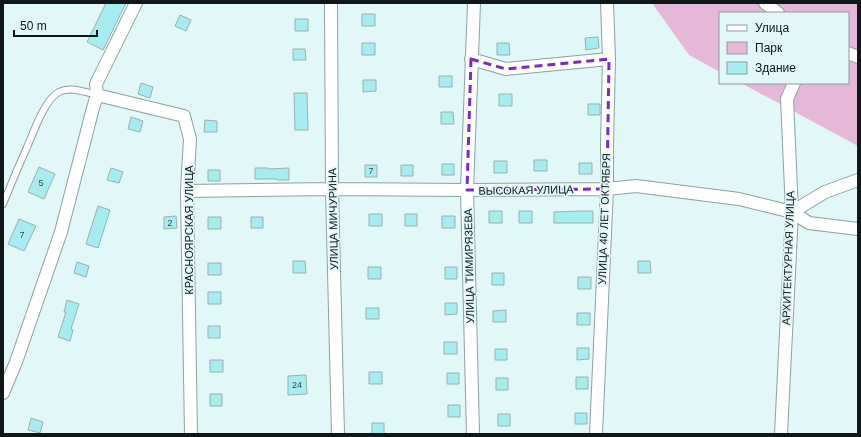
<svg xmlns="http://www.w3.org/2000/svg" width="861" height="437" font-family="Helvetica,sans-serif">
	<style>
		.green { fill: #e5b8da }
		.building { fill: #a7ecf1; stroke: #9bb0b1 }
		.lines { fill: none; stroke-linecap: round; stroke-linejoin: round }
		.service-casing { stroke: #8ca1a2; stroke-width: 8 }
		.minor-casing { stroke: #8ca1a2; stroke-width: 14 }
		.service { stroke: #fff; stroke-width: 6 }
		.minor { stroke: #fff; stroke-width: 12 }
		.marked { fill: none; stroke: #7b2cbf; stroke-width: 3; stroke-dasharray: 8 5; stroke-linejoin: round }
		.labels { text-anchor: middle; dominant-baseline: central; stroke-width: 3.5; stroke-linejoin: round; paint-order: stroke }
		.number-label { font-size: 9px; fill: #354c4e }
		.street-label { font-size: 11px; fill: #0f1718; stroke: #e1f7f8 }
	</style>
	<rect width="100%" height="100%" fill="#e1f7f8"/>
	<!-- green -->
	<path class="green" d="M652 3H858V146L741 83H848V13H720V72L689 55Z"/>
	<!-- building -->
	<path class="building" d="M106 3H126L103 50 87 42Z
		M362 14H375V26H362Z
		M180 15 191 20 186 31 175 26Z
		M295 19H308V31H295Z
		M598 37 599 48 586 50 585 38Z
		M362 43H375V55H362Z
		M497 43H509L510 55H497Z
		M293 49H305L306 60H293Z
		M439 76H452V87H439Z
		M363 80H376V91L363 92Z
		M141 83 153 87 150 98 138 94Z
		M294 93H307L308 130H295Z
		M499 94H512V106H499Z
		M588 104H600V115H588Z
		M441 112H453L454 124H441Z
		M131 117 143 121 140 132 128 129Z
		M205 120 217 121V132H204Z
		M534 160H547V171H534Z
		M494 161H507V173H494Z
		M579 163H592V174H579Z
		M442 164H454V175H442Z
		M365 165H377V177H365Z
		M401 165H413V176H401Z
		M39 167 55 174 44 199 28 192Z
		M111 168 123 172 119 183 107 180Z
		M255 168H268V169L289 168V180H277V179H255Z
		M208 170H220V181H208Z
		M98 206 110 210 98 248 86 244Z
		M489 211H502V223H489Z
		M519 211H532V223H519Z
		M581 211H593V223H554V212Z
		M369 214H382V226H369Z
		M405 214H417V226H405Z
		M176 216 177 228 164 229V217Z
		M442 216H455V228H442Z
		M208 217H221V229H208Z
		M251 217H263V228H251Z
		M19 219 36 226 24 251 8 244Z
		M293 261H305L306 273H293Z
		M638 261H650L651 273H638Z
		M77 262 89 266 86 277 74 273Z
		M208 263H221V275H208Z
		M368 267H381V279H368Z
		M445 267H457V279H445Z
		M492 273H504V285H492Z
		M578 277H591V289H578Z
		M208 292H221V304H208Z
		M67 300 79 304 71 329 73 330 70 341 58 337 66 312H64Z
		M445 303H457V314L445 315Z
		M366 308H379V319H366Z
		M506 310V322H493V311Z
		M577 313H590V325H577Z
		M208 326H220V338H208Z
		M444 342H457V354H444Z
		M577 348H589V359L577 360Z
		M495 349H507V360H495Z
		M210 360H223V372H210Z
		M369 372H382V384H369Z
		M447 373H459V384H447Z
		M306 375 307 394 288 395V376Z
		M576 377H588V389H576Z
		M496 378H508V390H496Z
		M210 394H222V406H210Z
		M448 405H460V417H448Z
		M575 413H587V424H575Z
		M498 414H510V426H498Z
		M31 418 43 422 40 433 28 430Z
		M372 423H384V434H372Z"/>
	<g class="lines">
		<defs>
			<path id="service" d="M3 204C11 184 19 165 28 145 34 131 45 99 59 92 71 86 85 92 97 95"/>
			<path id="minor" d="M331 3 332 189 338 434
				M765 3 778 13
				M848 53 858 57
				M471 59 506 69 609 59
				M97 95 184 116 190 139 187 191 191 434
				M187 191 332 189 467 190 607 189 636 186 739 199 792 212 809 223 858 229
				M792 212 825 192 858 180
				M3 393 16 362 61 232 93 108 97 95 96 84 136 3
				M473 434 467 190 474 3
				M596 434 607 189V144L609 59 607 3
				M781 434 792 212 787 99 794 83"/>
		</defs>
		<!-- service casing -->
		<use href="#service" class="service-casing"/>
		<!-- minor casing -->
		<use href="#minor" class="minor-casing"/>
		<!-- service -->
		<use href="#service" class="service"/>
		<!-- minor -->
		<use href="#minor" class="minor"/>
	</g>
	<!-- marked area -->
	<path class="marked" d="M471 59 506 69 609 59 607 189 467 190Z"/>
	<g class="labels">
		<!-- number labels -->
		<g class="number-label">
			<text x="371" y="171">7</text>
			<text x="41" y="183">5</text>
			<text x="170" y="223">2</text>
			<text x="22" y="235">7</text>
			<text x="297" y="385">24</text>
		</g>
		<!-- street labels -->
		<g class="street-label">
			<text transform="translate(526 190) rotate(-1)">ВЫСОКАЯ УЛИЦА</text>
			<text transform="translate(333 219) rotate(-91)">УЛИЦА МИЧУРИНА</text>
			<text transform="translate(604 219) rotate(-88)">УЛИЦА 40 ЛЕТ ОКТЯБРЯ</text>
			<text transform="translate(189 230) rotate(-90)">КРАСНОЯРСКАЯ УЛИЦА</text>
			<text transform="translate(788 258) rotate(-88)">АРХИТЕКТУРНАЯ УЛИЦА</text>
			<text transform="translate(469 266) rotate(-91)">УЛИЦА ТИМИРЯЗЕВА</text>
		</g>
	</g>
	<!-- border -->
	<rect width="861" height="437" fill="none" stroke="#0f1718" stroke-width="8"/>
	<!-- legend -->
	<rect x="719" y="12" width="130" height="72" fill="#e1f7f8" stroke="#8d9d9e"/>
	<rect x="727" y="25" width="20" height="6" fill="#ffffff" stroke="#8d9d9e"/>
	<text x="755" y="32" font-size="12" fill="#0f1718">Улица</text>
	<rect x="727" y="42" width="20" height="12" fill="#e5b8da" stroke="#8d9d9e"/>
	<text x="755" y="52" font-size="12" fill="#0f1718">Парк</text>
	<rect x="727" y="62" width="20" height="12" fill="#a7ecf1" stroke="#8d9d9e"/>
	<text x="755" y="72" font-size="12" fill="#0f1718">Здание</text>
	<!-- scale -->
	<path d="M14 30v6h83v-6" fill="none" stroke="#0f1718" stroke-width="2"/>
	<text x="20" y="30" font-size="12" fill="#0f1718" stroke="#e1f7f8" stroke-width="3" paint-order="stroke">50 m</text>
</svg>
